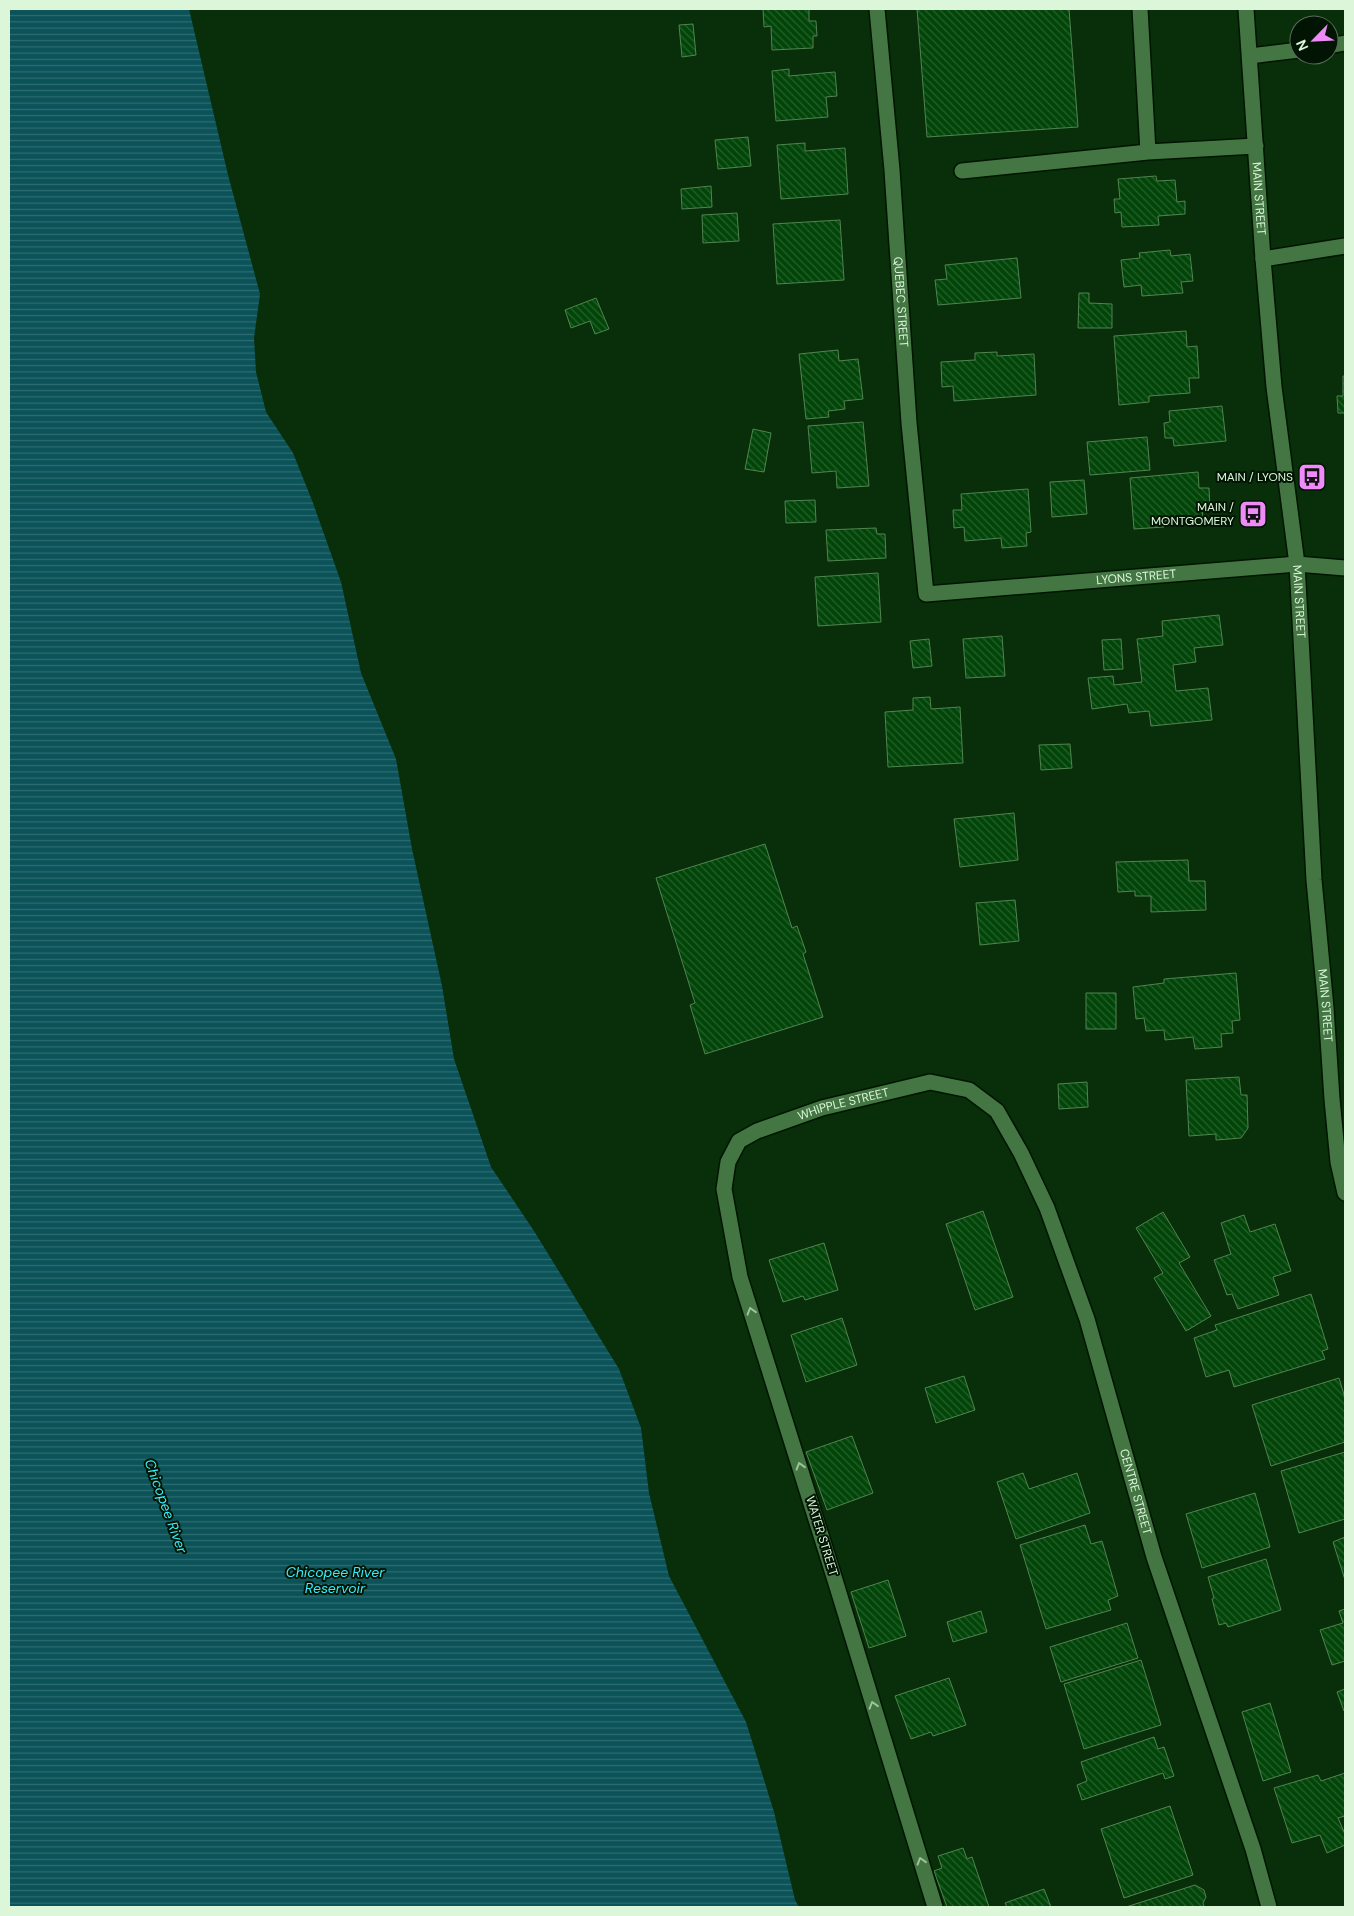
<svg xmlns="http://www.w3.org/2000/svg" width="1354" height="1916" font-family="'DM Sans',sans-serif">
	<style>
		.water { fill: url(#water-rules) }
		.building { fill: url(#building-back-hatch); stroke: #518450 }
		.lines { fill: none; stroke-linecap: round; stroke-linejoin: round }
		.lane-casing { stroke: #001500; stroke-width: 18 }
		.street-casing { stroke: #001500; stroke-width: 18 }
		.secondary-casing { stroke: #001500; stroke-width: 18 }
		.lane { stroke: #437643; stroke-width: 15 }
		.street { stroke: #437643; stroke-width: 15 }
		.secondary { stroke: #437643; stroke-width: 15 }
		.oneway { stroke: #9ec39d }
		.labels { text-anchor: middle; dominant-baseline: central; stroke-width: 4; stroke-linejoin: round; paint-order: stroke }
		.street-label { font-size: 12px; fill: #dbf6d9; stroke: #021403 }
		.poi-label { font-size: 12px; fill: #dbf6d9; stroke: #021403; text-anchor: end }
		.water-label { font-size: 14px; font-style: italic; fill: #36ecfb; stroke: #021403 }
	</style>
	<defs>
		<pattern id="water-rules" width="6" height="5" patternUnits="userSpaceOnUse" patternTransform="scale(1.25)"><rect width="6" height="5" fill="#0b5359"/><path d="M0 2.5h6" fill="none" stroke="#2e6c70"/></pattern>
		<pattern id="building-back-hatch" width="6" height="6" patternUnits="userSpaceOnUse" patternTransform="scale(1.25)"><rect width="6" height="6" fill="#024509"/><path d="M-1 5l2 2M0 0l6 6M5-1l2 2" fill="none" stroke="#26602c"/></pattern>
	</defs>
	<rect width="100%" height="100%" fill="#082f0a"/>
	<!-- water -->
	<path class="water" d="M9 9H189L228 175 260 294 254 338 256 372 266 412 293 453 313 503 341 582 361 673 396 759 412 849 442 986 454 1059 491 1167 534 1231 619 1369 641 1428 649 1493 669 1576 746 1722 774 1812 795 1900 799 1907H9Z"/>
	<!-- building -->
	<path class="building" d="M763 9H809V21H816L817 36H813V48L772 50 771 26 764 27Z
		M917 9H1069L1078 127 927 137Z
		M693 24 696 55 682 57 679 25Z
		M789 69V76L835 72 837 96 826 97 828 117 776 121 772 71Z
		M748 137 751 166 718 169 715 140Z
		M805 143V151L845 148 848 194 781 199 777 145Z
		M1156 176 1157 181 1175 180 1177 202 1185 201V214L1158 216 1159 225 1122 227 1121 212 1115 213 1114 199H1120L1118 179Z
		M711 186 712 207 682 209 681 189Z
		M737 213 739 241 703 243 702 215Z
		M840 220 844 280 777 284 773 224Z
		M1170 250 1171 256 1190 254 1193 281 1181 282 1183 293 1142 296 1141 285 1124 287 1121 260 1140 258 1139 253Z
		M1017 258 1021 298 938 305 935 280 947 279 945 265Z
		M1079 293H1089V303L1112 304V328H1078Z
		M596 298 609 329 595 334 590 321 571 328 565 310Z
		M1186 331 1187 347 1197 346 1199 378H1189L1190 393 1149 396V402L1119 405 1114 336Z
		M838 350 839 361 858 359 863 399 844 401 845 409 828 411 829 417 806 419 799 354Z
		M997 352V356L1034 354 1036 395 954 401 953 386 942 387 941 362 975 360V353Z
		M1343 376H1345V413H1338L1337 396H1343Z
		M1222 406 1226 441 1174 446 1173 438H1165L1164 423 1170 422 1169 411Z
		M863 422 869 486 837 488 836 471 812 473 808 426Z
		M753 429 771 433 764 472 745 469Z
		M1147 437 1150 470 1090 475 1087 442Z
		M1198 472 1199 488H1209L1210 508 1202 509 1203 517 1164 521V527L1134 529 1130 478Z
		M1084 480 1087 514 1052 517 1050 482Z
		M1028 489 1031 532 1026 533 1027 546 1002 548 1001 538 965 541 964 527 954 528 953 510H962L961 494Z
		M815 500 816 522 786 523 785 501Z
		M876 528 877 534H885L886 558 828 561 826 530Z
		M878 573 881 622 818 626 815 577Z
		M1219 615 1223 645 1194 648 1196 662 1173 665 1176 691 1208 688 1212 720 1151 726 1149 711 1129 713 1127 704 1092 709 1088 678 1113 676 1114 685 1142 682 1137 639 1163 636 1162 621Z
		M1002 636 1005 676 966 678 963 639Z
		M929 639 932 666 913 668 910 641Z
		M1121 639 1123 669 1104 670 1102 640Z
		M930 697 931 709 960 707 963 763 888 767 885 712 913 710V698Z
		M1070 744 1072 768 1041 770 1039 745Z
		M1014 813 1018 860 960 867 954 819Z
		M765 844 792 928 797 926 806 952 803 954 823 1017 705 1054 690 1005 695 1003 656 878Z
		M1188 860 1189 881H1205L1206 910 1151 912V896H1135V891L1118 892 1116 862Z
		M1015 900 1019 941 980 945 976 903Z
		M1236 973 1240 1020 1232 1021 1233 1033 1221 1034 1222 1047 1195 1049 1193 1037 1165 1040 1164 1030 1146 1031 1144 1018 1136 1019 1133 987 1164 983V979Z
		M1086 993H1116V1029H1086Z
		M1239 1077 1241 1095H1247L1248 1128 1241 1138 1216 1140V1134L1189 1136 1186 1080Z
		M1087 1082 1088 1107 1059 1109 1058 1084Z
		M983 1211 1013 1297 975 1310 946 1224Z
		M1163 1212 1190 1257 1179 1263 1211 1316 1186 1331 1154 1278 1163 1273 1136 1228Z
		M1244 1215 1250 1232 1275 1224 1291 1271 1273 1277 1279 1295 1238 1309 1232 1294 1227 1295 1214 1260 1231 1254 1221 1223Z
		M824 1243 838 1290 805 1300 803 1296 783 1302 769 1260Z
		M1311 1294 1328 1349 1322 1351 1325 1359 1234 1387 1229 1370 1206 1377 1194 1338 1217 1330 1215 1325Z
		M842 1318 857 1365 806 1382 791 1335Z
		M964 1376 975 1410 936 1423 925 1388Z
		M1339 1378 1345 1398V1442L1271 1466 1252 1405Z
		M852 1436 873 1493 827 1510 806 1452Z
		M1345 1452V1519L1299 1533 1281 1471Z
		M1023 1473 1029 1489 1077 1473 1090 1513 1016 1539 997 1482Z
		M1255 1493 1270 1547 1202 1568 1186 1514Z
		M1085 1525 1091 1544 1102 1541 1118 1596 1108 1600 1111 1610 1046 1629 1020 1545Z
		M1345 1537V1580L1333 1542Z
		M1266 1559 1281 1610 1228 1627 1226 1623 1219 1625 1212 1599 1214 1598 1208 1577Z
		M888 1580 906 1636 869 1648 851 1592Z
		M1345 1609V1661L1332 1665 1320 1630 1343 1623 1339 1611Z
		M981 1611 987 1632 953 1642 947 1622Z
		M1127 1623 1138 1658 1061 1682 1050 1647Z
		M1141 1660 1161 1725 1084 1749 1064 1684Z
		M949 1678 966 1725 933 1736 931 1732 911 1739 895 1696Z
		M1345 1689V1711H1344L1337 1692Z
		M1270 1703 1291 1772 1263 1781 1242 1712Z
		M1154 1737 1158 1749 1164 1747 1174 1776 1165 1779 1163 1773 1082 1800 1077 1785 1087 1781 1081 1762Z
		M1345 1773V1816L1338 1818 1345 1834V1845L1327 1853 1320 1835 1292 1843 1274 1788 1318 1775 1321 1781Z
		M1170 1806 1193 1875 1124 1898 1101 1829Z
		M963 1848 967 1859 972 1857 989 1907H947L934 1871 942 1868 938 1856Z
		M1195 1885 1204 1890 1206 1897 1203 1903 1204 1907H1126Z
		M1044 1889 1051 1907H1007L1005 1903Z"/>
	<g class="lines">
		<defs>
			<path id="lane" d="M1140 9 1148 152
				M962 171 1148 152 1256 146"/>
			<g id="street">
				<path id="s1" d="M877 9 892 170 909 423 926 594 1297 564"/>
				<path d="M1329 46 1345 43"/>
				<path d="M1250 56 1299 50"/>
				<path d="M1263 259 1345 246"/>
				<path id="s2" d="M935 1907 835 1580 740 1277 724 1189 728 1162 739 1141 757 1131 822 1108 930 1082 969 1090 997 1111 1021 1153 1047 1208 1087 1319 1154 1557 1253 1849 1269 1907"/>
			</g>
			<g id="secondary">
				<path id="s3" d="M1246 9 1263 259 1274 387 1297 564 1314 880 1326 1008 1332 1099 1338 1162 1345 1193"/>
				<path d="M1297 564 1345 568"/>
			</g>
		</defs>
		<!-- lane casing -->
		<use href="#lane" class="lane-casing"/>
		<!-- street casing -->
		<use href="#street" class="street-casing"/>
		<!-- secondary casing -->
		<use href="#secondary" class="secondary-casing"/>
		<!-- lane -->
		<use href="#lane" class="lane"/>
		<!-- street -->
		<use href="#street" class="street"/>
		<!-- secondary -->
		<use href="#secondary" class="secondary"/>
	</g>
	<!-- one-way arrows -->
	<defs><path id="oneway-chevron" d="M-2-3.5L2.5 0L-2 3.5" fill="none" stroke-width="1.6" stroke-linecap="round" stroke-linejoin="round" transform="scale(1.25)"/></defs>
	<g class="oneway">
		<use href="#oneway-chevron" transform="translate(751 1311) rotate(-107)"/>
		<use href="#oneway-chevron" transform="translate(800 1466) rotate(-107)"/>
		<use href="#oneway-chevron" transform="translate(873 1705) rotate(-107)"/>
		<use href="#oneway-chevron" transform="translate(921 1861) rotate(-107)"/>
	</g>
	<!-- icons -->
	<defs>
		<symbol id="bus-square" viewBox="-11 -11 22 22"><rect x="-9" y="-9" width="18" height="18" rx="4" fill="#ee8bf8" stroke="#021403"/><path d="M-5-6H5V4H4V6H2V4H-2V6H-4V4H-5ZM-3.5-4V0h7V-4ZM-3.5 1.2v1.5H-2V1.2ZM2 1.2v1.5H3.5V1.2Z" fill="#111"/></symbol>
	</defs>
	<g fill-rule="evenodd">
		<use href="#bus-square" x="1296" y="461" width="32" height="32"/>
		<use href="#bus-square" x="1237" y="498" width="32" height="32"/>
	</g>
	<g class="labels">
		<!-- street labels -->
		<g class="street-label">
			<text stroke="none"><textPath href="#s3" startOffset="190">MAIN STREET</textPath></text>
			<text stroke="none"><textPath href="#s1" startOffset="294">QUEBEC STREET</textPath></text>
			<text stroke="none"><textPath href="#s1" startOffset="798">LYONS STREET</textPath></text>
			<text stroke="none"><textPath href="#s3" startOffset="595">MAIN STREET</textPath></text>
			<text stroke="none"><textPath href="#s3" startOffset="1000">MAIN STREET</textPath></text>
			<text stroke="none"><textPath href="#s2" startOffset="911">WHIPPLE STREET</textPath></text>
			<text stroke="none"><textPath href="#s2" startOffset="1482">CENTRE STREET</textPath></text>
			<text transform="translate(822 1536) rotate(73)">WATER STREET</text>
		</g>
		<!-- poi labels -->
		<g class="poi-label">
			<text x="1293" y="477">MAIN / LYONS</text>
			<text x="1234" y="507">MAIN /<tspan x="1234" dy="14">MONTGOMERY</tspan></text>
		</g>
		<!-- water labels -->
		<g class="water-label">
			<text transform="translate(166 1506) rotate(70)">Chicopee River</text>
			<text x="335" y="1572">Chicopee River<tspan x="335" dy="16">Reservoir</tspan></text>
		</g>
	</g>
	<!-- border -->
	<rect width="1354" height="1916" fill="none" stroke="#dbf6d9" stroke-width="20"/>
	<!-- north arrow -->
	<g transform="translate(1314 40) rotate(246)"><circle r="24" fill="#021403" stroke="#596e59"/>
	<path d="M0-4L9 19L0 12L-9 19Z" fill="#ee8bf8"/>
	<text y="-8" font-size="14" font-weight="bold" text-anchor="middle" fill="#dbf6d9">N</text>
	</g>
</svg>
